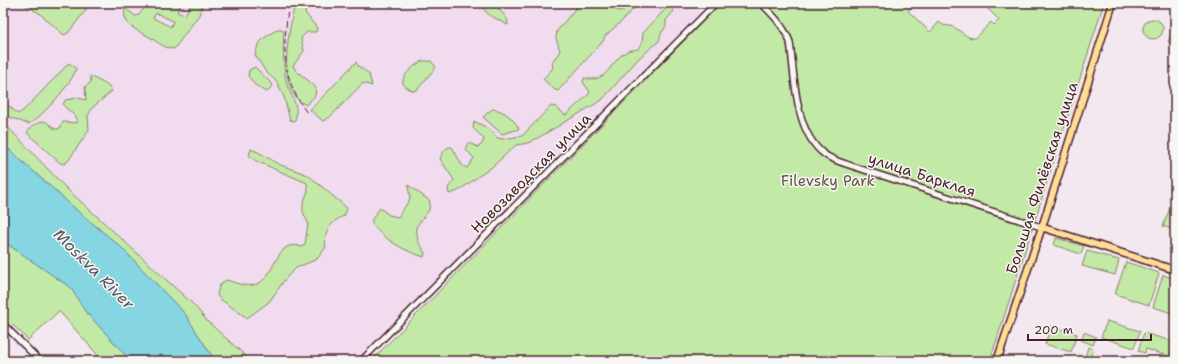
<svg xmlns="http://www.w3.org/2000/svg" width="1178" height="364" font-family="'Shantell Sans',sans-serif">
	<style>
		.built { fill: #f1dcef }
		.green { fill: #c2eaa6; stroke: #868468; fill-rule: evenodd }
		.water { fill: #85d5e2; stroke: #6d8c99 }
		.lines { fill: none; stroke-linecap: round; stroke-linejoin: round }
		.minor-casing { stroke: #4a1f2b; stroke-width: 8 }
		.major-casing { stroke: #4a1f2b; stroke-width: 9 }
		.minor { stroke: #f6f6f2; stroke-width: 5 }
		.major { stroke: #fedd96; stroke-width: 6 }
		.rail { stroke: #4a1f2b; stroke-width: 1; stroke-dasharray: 6 3; stroke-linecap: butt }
		.labels { text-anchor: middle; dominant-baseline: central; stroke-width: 3; stroke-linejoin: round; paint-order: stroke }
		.street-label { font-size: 15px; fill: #4a1f2b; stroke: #f6f6f2 }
		.park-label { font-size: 15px; fill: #68524a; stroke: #f6f6f2 }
		.water-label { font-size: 16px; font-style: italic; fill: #5c5662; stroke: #f6f6f2 }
	</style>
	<rect width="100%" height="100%" fill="#f3e7f0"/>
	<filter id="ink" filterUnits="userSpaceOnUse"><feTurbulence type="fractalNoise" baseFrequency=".025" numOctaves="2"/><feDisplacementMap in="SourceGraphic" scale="8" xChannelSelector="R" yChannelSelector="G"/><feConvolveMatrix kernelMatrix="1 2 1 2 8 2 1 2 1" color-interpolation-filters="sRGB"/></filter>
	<g filter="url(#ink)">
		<!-- built -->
		<path class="built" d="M3 3H689L702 15 359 361H287L278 353 270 361H255L248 358 206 320 195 306 66 188 3 122Z"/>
		<!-- green -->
		<path class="green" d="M21 3H84L86 10 68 33 64 35 39 13Z
			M148 3H181L177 12 185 15 190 5 186 3H203L199 15 174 49C162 48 156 40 146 35 134 29 122 24 125 8L135 16 139 15ZM156 13 173 21 171 27 153 18Z
			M295 3H302L306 14 317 28 316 32H307L301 38 304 51 293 66C297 74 310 80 316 88L315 96 306 105C274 91 290 28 295 3Z
			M478 3H492C498 9 509 16 508 25L489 15Z
			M580 3H612L613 7 618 11 624 10 628 3H639L622 21 604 37V40L558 91 555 90 543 79 553 68 552 62 560 51 556 38 557 31Z
			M721 3H916L908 11 930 32 939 22C945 28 947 24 953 27 962 31 966 39 976 38L991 22 994 25 999 20 982 3H1104L990 361H378L376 356Z
			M669 5 674 11 666 20V26L661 34 659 41 638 59 602 100 543 135 528 143 516 145 492 167 458 191 449 194 448 188 454 180 440 159C442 153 446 146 452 147L462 165 467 168 474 158 466 150 467 144 469 143 478 147 482 144 484 139 473 128 474 121 491 130 497 138 503 139 522 136 551 106 556 107 565 115 567 114 589 94 590 92 583 82 584 78C608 84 609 62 626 52 628 50 634 50 638 49L642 43 643 33Z
			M1143 29a10 10 0 1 1 20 0a10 10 0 1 1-20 0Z
			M1175 24V46L1168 42Z
			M278 29H282L284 32C283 48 283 64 286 80 289 96 300 102 295 121L290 120 284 97 276 81 266 72 255 55C258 39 266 37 278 29Z
			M422 61H431L436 67 417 90 413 91C410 89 404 87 403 83 401 75 417 64 422 61Z
			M356 62 358 66 369 74 372 86 363 83 330 117 323 121 310 110Z
			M69 63 76 68C75 80 40 120 28 124L9 117 3 112V101L18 114 24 110Z
			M255 67 273 85 267 92 255 85 248 76 249 70Z
			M90 76 107 85 112 91 92 108 88 116 89 130 68 161 64 164 60 163 27 133C30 126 38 122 45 121L55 129H59L63 122 77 123V118L63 105 65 100 78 98 86 100 85 87 91 82Z
			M492 109C502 109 515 119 519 129L502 134 483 117Z
			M3 122 66 188 195 306 206 320 248 358 242 361H215L185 314 121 247 80 213 3 144Z
			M251 149 260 153 278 164 308 175 347 208 344 216C331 221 323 233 326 247L317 259 296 268 286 278 269 302 247 318 220 299 217 295 219 286 226 280C233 282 246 287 254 285 277 280 274 236 302 247L305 244 308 223 303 212V203L308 191 307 183 256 161 249 155Z
			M408 185 430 201 429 210 416 227 418 241 425 253 424 257C405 251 384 240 372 224V219L380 208 389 215 398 217 410 199Z
			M1170 208 1175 210V217L1171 229 1163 226Z
			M1056 238 1084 246 1081 254 1054 245Z
			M3 241 71 288 85 311 131 361H103L59 311 28 340 13 325 3 335Z
			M1087 251 1119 260 1115 275 1082 266Z
			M1126 262 1159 273 1149 305 1115 294Z
			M1163 275 1175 279V314L1153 307Z
			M1107 321 1140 331 1134 348 1101 337Z
			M1051 326 1077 334 1071 352 1045 344Z
			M1084 332 1096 337 1093 345 1081 340Z
			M1144 333 1175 342 1170 361 1167 360 1168 356 1146 349 1145 353 1138 351Z
			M1088 347 1093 349 1089 361H1084Z"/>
		<!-- water -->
		<path class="water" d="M3 144 80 213 121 247 185 314 215 361H131L85 311 71 288 3 241Z"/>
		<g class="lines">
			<defs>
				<path id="minor" d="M761 3C773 15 784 26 790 42 795 77 794 131 824 154 832 160 843 163 852 166L1041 227
					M3 324 40 361
					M363 359 716 3"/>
				<path id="major" d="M1041 227 1175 270
					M997 361 1044 221 1113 3"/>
			</defs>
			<!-- minor casing -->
			<use href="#minor" class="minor-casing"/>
			<!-- major casing -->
			<use href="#major" class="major-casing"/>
			<!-- minor -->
			<use href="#minor" class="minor"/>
			<!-- major -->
			<use href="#major" class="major"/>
			<!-- rail -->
			<path class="rail" d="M289 3C283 46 280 76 307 113"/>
		</g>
	</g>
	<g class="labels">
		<!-- street labels -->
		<g class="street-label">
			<text transform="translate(531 173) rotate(-45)">Новозаводская улица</text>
			<text transform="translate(922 175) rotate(18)">улица Барклая</text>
			<text transform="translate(1042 178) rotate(-72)">Большая Филёвская улица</text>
		</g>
		<!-- park labels -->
		<g class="park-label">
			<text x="828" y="181">Filevsky Park</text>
		</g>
		<!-- water labels -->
		<g class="water-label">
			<text transform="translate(94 269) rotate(45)">Moskva River</text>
		</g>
	</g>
	<!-- margin -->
	<rect width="1178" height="364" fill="none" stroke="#f6f6f2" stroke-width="16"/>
	<rect x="8" y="8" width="1162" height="348" fill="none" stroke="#4a1f2b" stroke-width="1.5" filter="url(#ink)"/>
	<!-- scale -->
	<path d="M1028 334v6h123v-6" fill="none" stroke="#4a1f2b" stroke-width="2"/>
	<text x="1034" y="334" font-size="12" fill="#4a1f2b" stroke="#f6f6f2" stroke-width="3" paint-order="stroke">200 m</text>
</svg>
